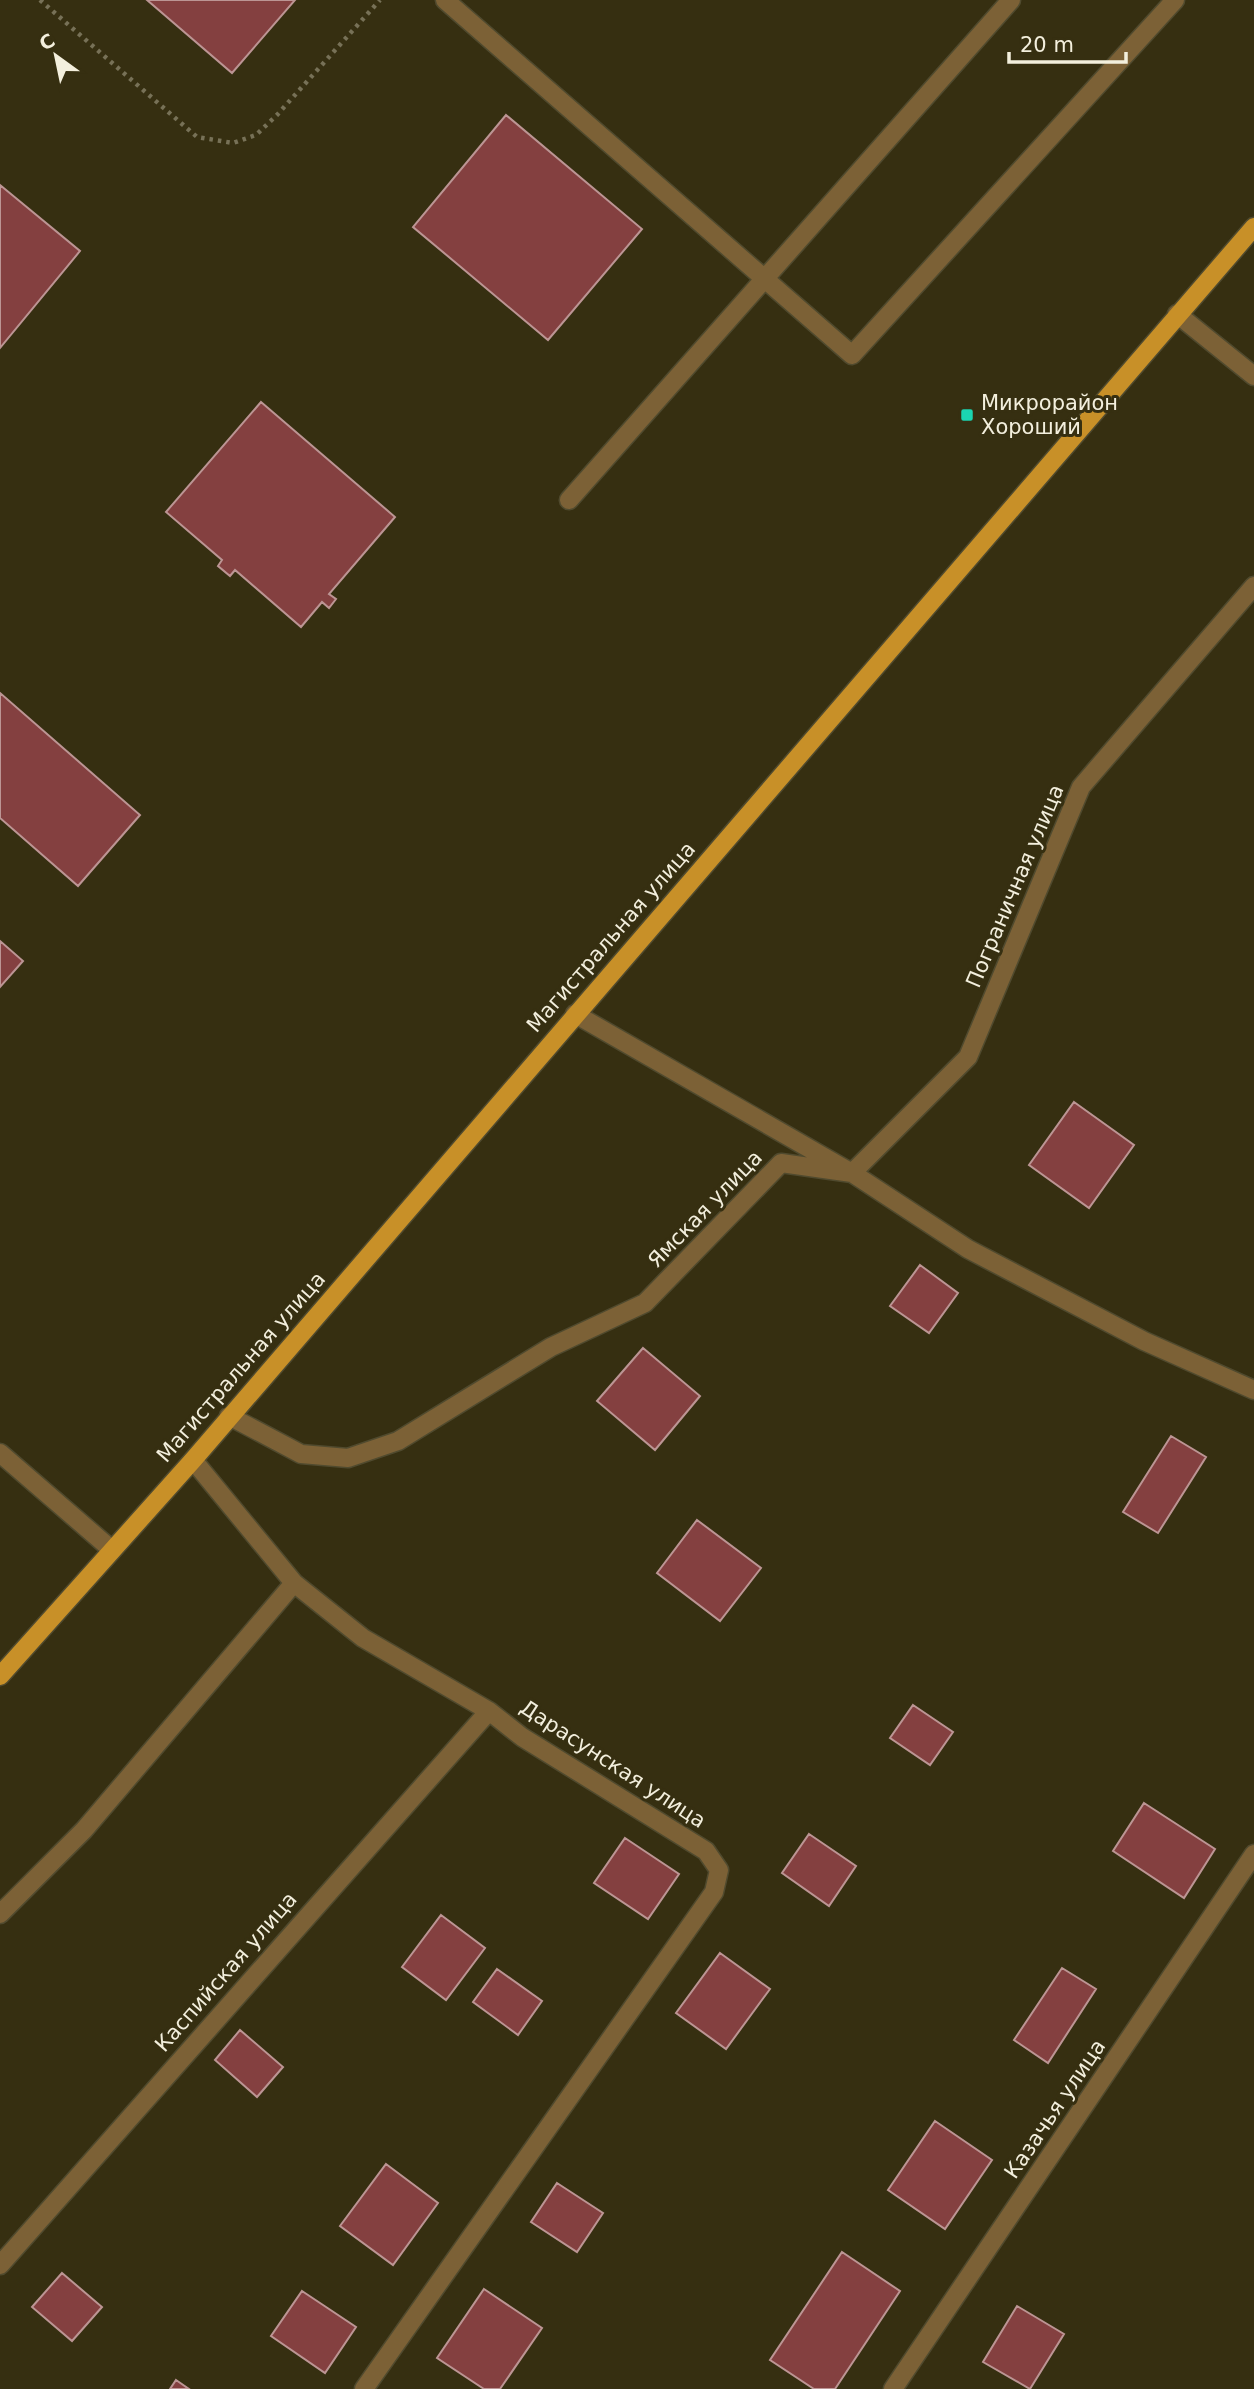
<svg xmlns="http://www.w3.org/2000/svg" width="1254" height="2389" font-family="'DejaVu Sans',sans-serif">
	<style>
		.building { fill: #844040; stroke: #bc9594; stroke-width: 2 }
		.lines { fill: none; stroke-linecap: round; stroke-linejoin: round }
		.service-casing { stroke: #504a2e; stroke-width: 21 }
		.minor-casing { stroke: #504a2e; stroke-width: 21 }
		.primary-casing { stroke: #504a2e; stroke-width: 21 }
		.path { stroke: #777157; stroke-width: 4.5; stroke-dasharray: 3.5 5; stroke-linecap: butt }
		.service { stroke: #7c6136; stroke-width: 18 }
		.minor { stroke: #7c6136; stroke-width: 18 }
		.primary { stroke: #c89028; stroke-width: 18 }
		.poi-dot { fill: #1bd5b1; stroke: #362f11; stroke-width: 2.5 }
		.labels { text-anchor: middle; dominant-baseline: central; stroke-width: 6; stroke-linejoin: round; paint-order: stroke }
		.poi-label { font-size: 21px; fill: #f3efdd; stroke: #362f11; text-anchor: start }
		.street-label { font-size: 21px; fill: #f3efdd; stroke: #362f11 }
	</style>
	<rect width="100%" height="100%" fill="#362f11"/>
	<!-- building -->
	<path class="building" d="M147 0H295L232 73Z
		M506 115 642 229 548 340 413 227Z
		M0 185 80 251 0 348Z
		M261 402 395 517 329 594 336 599 329 608 322 602 301 627 235 570 230 576 218 566 222 560 166 512Z
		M0 693 140 815 78 886 0 818Z
		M0 941 23 961 0 987Z
		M1074 1102 1134 1145 1089 1208 1029 1165Z
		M920 1265 958 1293 929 1333 890 1306Z
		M643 1348 700 1396 655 1450 597 1401Z
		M1171 1436 1206 1457 1158 1533 1123 1512Z
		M697 1520 761 1568 720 1621 657 1573Z
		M913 1705 953 1732 930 1765 890 1738Z
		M1144 1803 1215 1849 1184 1898 1113 1851Z
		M809 1834 856 1866 829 1906 782 1873Z
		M625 1838 679 1874 648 1919 594 1883Z
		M441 1915 485 1948 446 2000 402 1967Z
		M720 1953 770 1989 726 2049 676 2013Z
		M1062 1968 1096 1989 1048 2063 1014 2040Z
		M497 1969 542 2001 518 2035 473 2002Z
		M240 2030 283 2067 257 2097 215 2060Z
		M935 2121 992 2160 945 2229 888 2190Z
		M386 2164 438 2203 393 2265 340 2226Z
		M557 2183 603 2213 577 2252 531 2222Z
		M842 2252 900 2291 835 2389H814L770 2360Z
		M62 2273 102 2307 72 2341 32 2307Z
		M484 2289 542 2328 500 2389H484L437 2358Z
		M302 2291 356 2327 325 2373 271 2336Z
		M1017 2306 1064 2334 1030 2389 983 2362Z
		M176 2380 189 2389H170Z"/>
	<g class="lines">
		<defs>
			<path id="service" d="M445 0 852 355 1175 0
				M569 500 1011 0
				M0 1453 112 1550"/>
			<path id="minor" d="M1177 314 1254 376
				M575 1014 852 1173 968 1057 1081 787 1254 586
				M229 1416 301 1454 348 1458 398 1441 551 1347 645 1303 781 1163 852 1173 968 1249 1144 1341 1254 1390
				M193 1460 294 1583 363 1638 489 1711 522 1737 706 1851 719 1870 714 1892 364 2389
				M0 1914 84 1830 294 1583
				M0 2265 489 1711
				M893 2389 1254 1854"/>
			<path id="primary" d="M0 1676 193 1460 1254 227"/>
		</defs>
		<!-- service casing -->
		<use href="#service" class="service-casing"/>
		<!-- minor casing -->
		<use href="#minor" class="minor-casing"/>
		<!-- primary casing -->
		<use href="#primary" class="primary-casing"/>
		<!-- path -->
		<path class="path" d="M40 0 197 137 233 143 256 135 277 115 380 0"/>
		<!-- service -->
		<use href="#service" class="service"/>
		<!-- minor -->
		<use href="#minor" class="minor"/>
		<!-- primary -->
		<use href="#primary" class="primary"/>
	</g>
	<!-- markers -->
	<rect class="poi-dot" x="960" y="408" width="14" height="14" rx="3.5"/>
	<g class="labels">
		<!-- poi labels -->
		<g class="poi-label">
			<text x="981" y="403">Микрорайон<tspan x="981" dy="24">Хороший</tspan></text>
		</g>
		<!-- street labels -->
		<g class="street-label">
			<text transform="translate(1015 886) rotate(-67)">Пограничная улица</text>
			<text transform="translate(611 937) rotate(-49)">Магистральная улица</text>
			<text transform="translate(705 1209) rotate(-46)">Ямская улица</text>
			<text transform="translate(241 1367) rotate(-49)">Магистральная улица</text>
			<text transform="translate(613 1764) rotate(33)">Дарасунская улица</text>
			<text transform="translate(226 1972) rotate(-49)">Каспийская улица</text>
			<text transform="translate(1055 2109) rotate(-56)">Казачья улица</text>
		</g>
	</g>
	<!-- north arrow -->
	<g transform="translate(56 56) rotate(327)" stroke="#362f11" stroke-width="5" paint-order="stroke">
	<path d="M0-5L12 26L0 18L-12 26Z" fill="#f3efdd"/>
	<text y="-10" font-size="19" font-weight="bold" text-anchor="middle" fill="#f3efdd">С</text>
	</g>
	<!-- scale -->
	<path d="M1009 52v10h117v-10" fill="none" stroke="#f3efdd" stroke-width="3.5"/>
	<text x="1020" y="52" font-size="21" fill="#f3efdd" stroke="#362f11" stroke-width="5" paint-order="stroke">20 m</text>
</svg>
